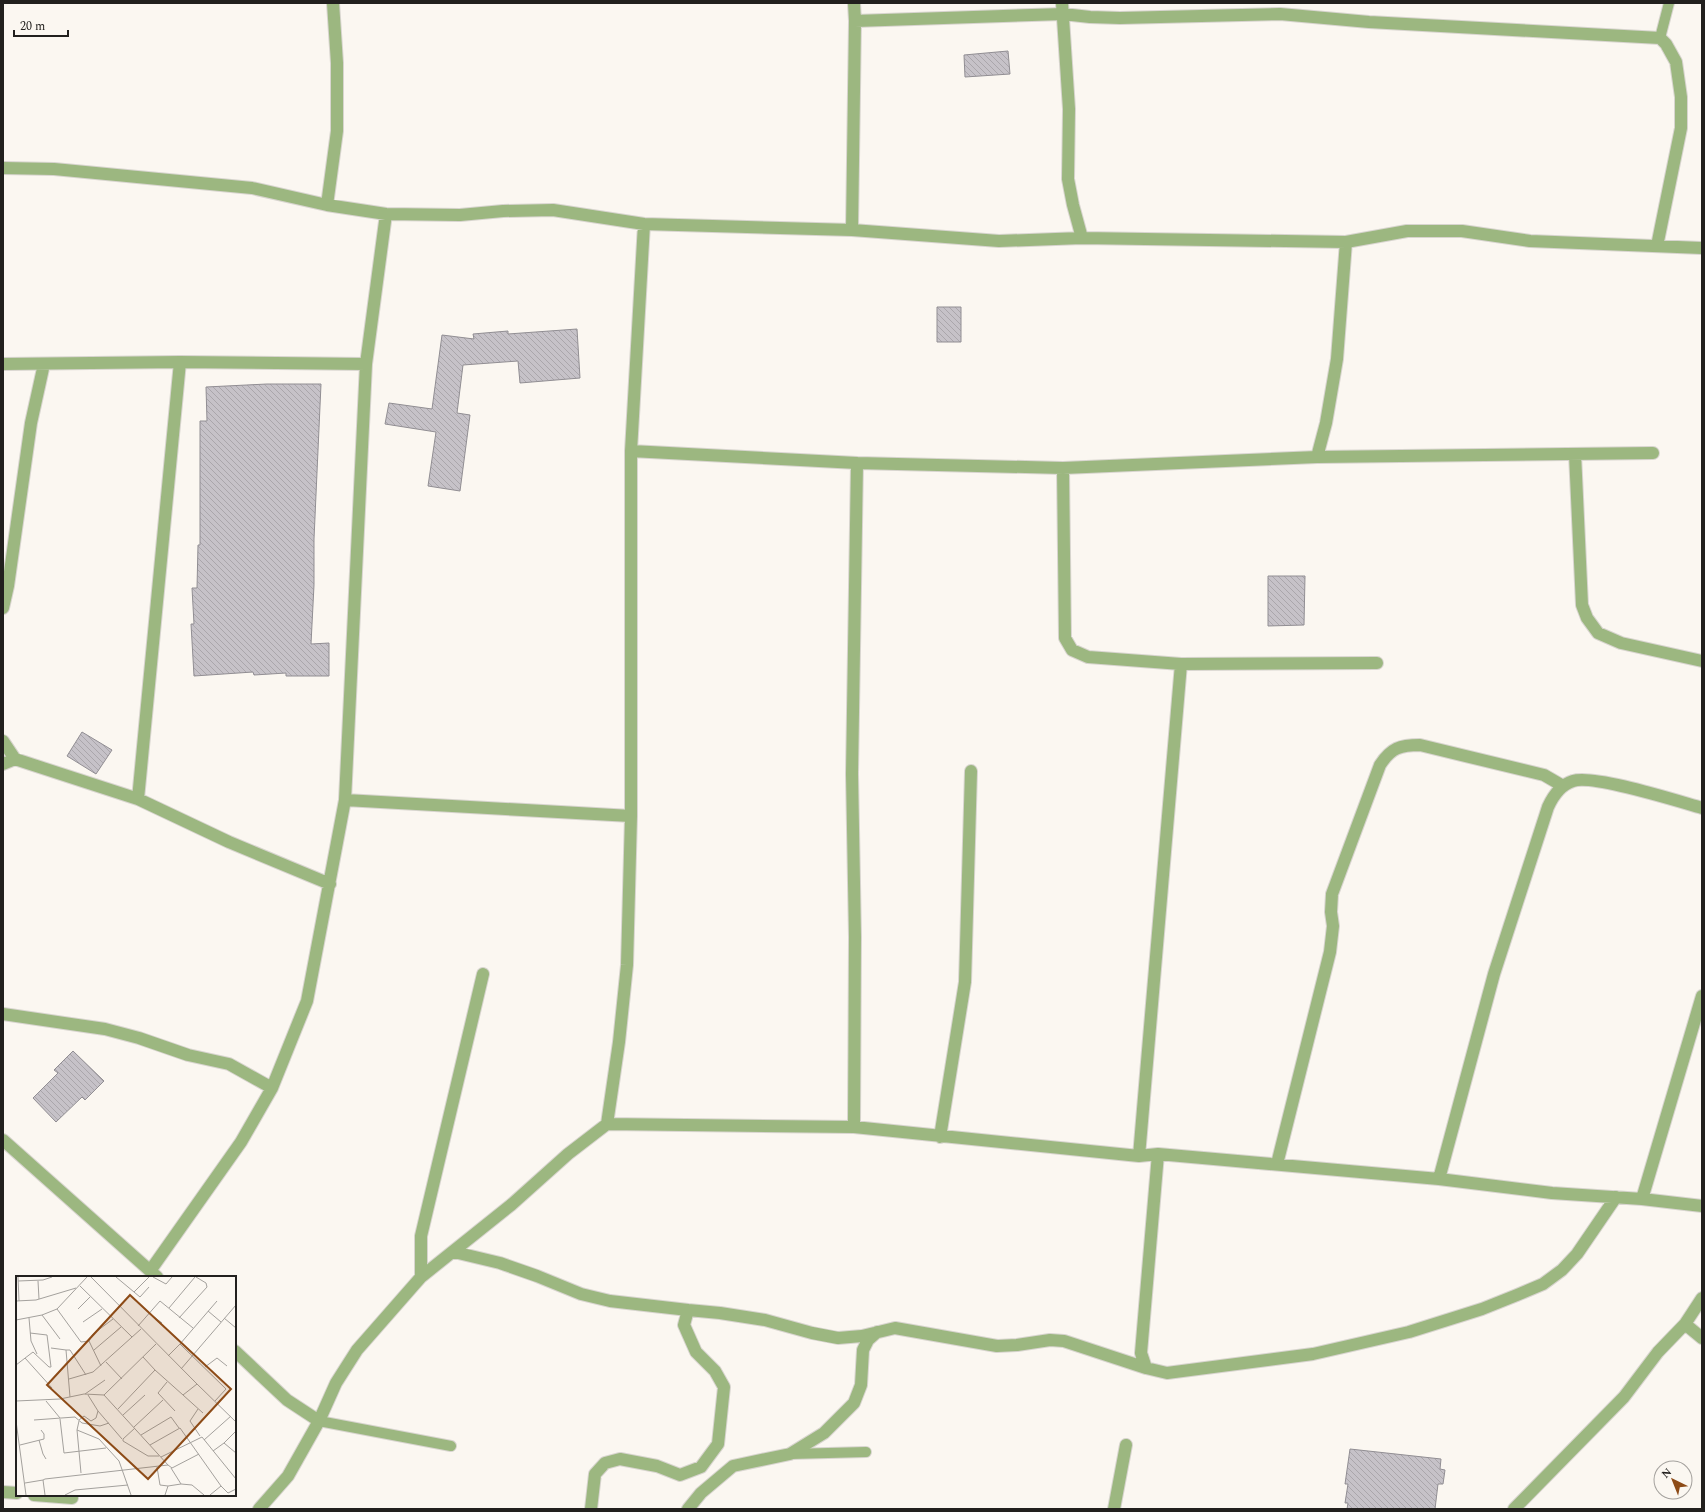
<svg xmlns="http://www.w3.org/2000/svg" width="1705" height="1512" font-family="Spectral,serif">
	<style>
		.building { fill: url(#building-back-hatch); stroke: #918e93 }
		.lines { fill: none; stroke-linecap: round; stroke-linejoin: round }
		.service-casing { stroke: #d8d5cf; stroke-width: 12 }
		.minor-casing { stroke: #d8d5cf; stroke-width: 14 }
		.service { stroke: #9cb780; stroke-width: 10 }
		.minor { stroke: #9cb780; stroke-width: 12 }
		.inset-road { fill: none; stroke: #a4a19d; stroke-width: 1 }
		.view { fill: #8d4b17; fill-opacity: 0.15; stroke: #8d4b17; stroke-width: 2 }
		.inset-edge { fill: none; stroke: #22201e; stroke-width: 2 }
	</style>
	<defs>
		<pattern id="building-back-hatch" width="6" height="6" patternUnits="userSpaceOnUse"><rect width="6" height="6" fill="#c6c2c8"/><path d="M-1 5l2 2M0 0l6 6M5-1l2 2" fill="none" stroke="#aaa6ab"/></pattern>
	</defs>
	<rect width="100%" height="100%" fill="#fbf7f1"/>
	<!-- building -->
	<path class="building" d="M1008 51 1010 74 965 77 964 55Z
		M937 307H961V342H937Z
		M577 329 580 378 520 383 518 361 463 365 457 413 470 415 460 491 428 486 436 432 385 424 389 403 432 409 442 335 474 339 473 334 508 331V334Z
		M267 384H321L314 539V585L311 644 329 643V676H286V673L254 675 253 672 194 676 191 624H194L192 588H197L198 545H200V421H207L206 387Z
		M1268 576H1305L1304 625 1268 626Z
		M82 732 112 750 96 774 67 756Z
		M73 1051 104 1081 85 1100 82 1097 56 1122 33 1098 58 1073 54 1070Z
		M1350 1449 1441 1459 1440 1469 1445 1470 1443 1484H1438L1435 1509H1347L1348 1503H1345L1348 1484H1345Z"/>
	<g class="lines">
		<defs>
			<path id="service" d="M1660 38 1669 3
				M319 1421 451 1446
				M790 1454 866 1452"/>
			<path id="minor" d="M854 3 855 21 1063 14 1090 17 1120 18 1280 14 1369 22 1660 38 1666 44 1676 62 1681 97V128L1657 246
				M1062 3 1069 109 1068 179 1073 205 1082 238
				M3 168 54 169 252 188 327 205 386 214 460 215 503 211 553 210 644 224 852 230 999 241 1082 238 1346 242 1337 359 1326 423 1317 457 1063 468 857 463 852 774 855 937 854 1127
				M327 205 337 131V63L333 3
				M852 230 855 21
				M1346 242 1407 231H1462L1530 241 1702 248
				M3 364 180 362 366 364
				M631 451 857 463
				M1575 454 1582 605 1587 618 1598 633 1621 643 1702 661
				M1317 457 1653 453
				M1063 468 1065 638 1072 650 1088 657 1181 664 1377 663
				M3 608 8 586 31 423 44 364
				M3 741 15 759 138 799 229 842 330 884
				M3 764 15 759
				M138 799 180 362
				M345 800 631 816
				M3 1014 105 1029 139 1038 188 1055 229 1064 272 1088
				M607 1124 619 1042 627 965 631 816V451L644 224
				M940 1137 965 982 971 771
				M3 1140 157 1277
				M1158 1154 1141 1353 1146 1368 1167 1373 1313 1354 1409 1332 1482 1309 1517 1295 1543 1284 1562 1270 1577 1254 1616 1197
				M1139 1156 1181 664
				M1277 1164 1330 952 1333 926 1331 912 1332 894 1380 765C1391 748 1400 745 1420 745L1544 775 1563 786
				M1439 1179 1494 974 1548 807C1553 796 1560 785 1573 781 1593 774 1677 801 1702 808
				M1642 1199 1702 996
				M454 1252 500 1263 537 1276 581 1294 610 1301 688 1310 684 1325 696 1352 715 1371 724 1387 718 1444 701 1467 680 1475 657 1466 620 1459 605 1463 595 1474 591 1509
				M150 1271 241 1142 272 1088 307 1001 345 800 366 364 386 214
				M421 1277V1236L483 974
				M688 1310 720 1313 765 1320 812 1333 838 1338 862 1336 895 1328 997 1346 1017 1345 1050 1340 1064 1341 1146 1368
				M1685 1324 1702 1338
				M235 1351 287 1400 319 1421
				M3 1492 17 1493
				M34 1495 72 1498
				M259 1509 288 1476 319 1421 336 1383 357 1350 421 1277 511 1205 568 1154 607 1124 854 1127 1139 1156 1158 1154 1439 1179 1552 1193 1642 1199 1702 1206
				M688 1509 701 1493 733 1466 790 1454 824 1433 854 1403 861 1385 863 1350 868 1340 877 1332
				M1114 1509 1126 1445
				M1514 1509 1624 1397 1658 1352 1685 1324 1702 1298"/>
		</defs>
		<!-- service casing -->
		<use href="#service" class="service-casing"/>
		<!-- minor casing -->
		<use href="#minor" class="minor-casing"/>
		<!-- service -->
		<use href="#service" class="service"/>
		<!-- minor -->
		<use href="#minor" class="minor"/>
	</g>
	<!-- overview -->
	<g transform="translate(16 1276)">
		<rect width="220" height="220" fill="#fbf7f1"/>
		<path class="inset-road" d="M2 1 3 25M75 1 181 108 167 119 139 94 102 133M100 1 118 16 133 1M137 1 150 8 156 1M2 5 27 4 36 1M22 5 23 23M64 10 116 61M118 16 124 21 133 11M0 25 20 24 60 12M153 32 179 1M41 33 65 66 73 65M62 33 74 21M192 35 205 46M134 38 146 47M26 39 44 63M13 42 15 65 21 78M163 42 191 11 190 7 180 1M208 42 220 52M0 44 26 39 41 33 71 1M67 46 86 33M122 50 144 25 177 52M73 65 77 58 97 43M73 65 85 90M35 72 50 74 54 121M50 74H54L70 99M78 74 105 51M152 80 164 68M127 81 139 94M9 82 36 112M90 86 106 103M0 89 17 76 33 91H35L31 59 14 57M189 91 201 82 211 90M165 93 220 29M53 103 77 96 125 53M151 106 142 117 159 135M181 108 220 146M69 118 89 104M88 119 140 68M167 119 187 137M0 125 44 123 68 118 88 119 152 189 29 203 27 204 29 219M30 125 44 142M199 125 210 113 164 68 201 25M182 133 174 145 184 160M82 135 106 163M107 139 129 119M44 143 48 177 90 172M18 144 59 141 66 147 84 150 93 147M63 144 68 140 75 145 80 142 82 135 72 119M0 145 10 219M63 145 61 154 65 197M118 151 147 124M119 152 107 163V165L132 180H143M61 154 83 163 103 185 115 219M125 159 155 141 163 152M23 164 27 178 30 183M188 164 215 140M208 167 220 155M4 169 28 163V158L25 154M134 169 164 152 205 210M197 175 208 167 220 177M145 181 186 161 220 203M152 189 156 192 183 178M141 191 144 209 152 210 149 219M155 192 165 208 176 209 188 219M9 207 27 204M152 210 165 208M49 219 59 214 112 209M194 219 205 210 212 217 220 213"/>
		<path class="view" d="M114 19 215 113 132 203 31 109Z"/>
		<rect width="220" height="220" class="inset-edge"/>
	</g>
	<!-- border -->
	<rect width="1705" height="1512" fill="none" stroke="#22201e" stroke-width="8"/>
	<!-- north arrow -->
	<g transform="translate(1673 1480) rotate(317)"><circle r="19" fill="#fbf7f1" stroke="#a4a19d"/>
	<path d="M0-3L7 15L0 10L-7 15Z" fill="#8d4b17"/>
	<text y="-6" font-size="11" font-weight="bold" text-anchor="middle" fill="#22201e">N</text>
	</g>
	<!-- scale -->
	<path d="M14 30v6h54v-6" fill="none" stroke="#22201e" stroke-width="2"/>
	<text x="20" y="30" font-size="12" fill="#22201e" stroke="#fbf7f1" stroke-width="3" paint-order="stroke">20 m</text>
</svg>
